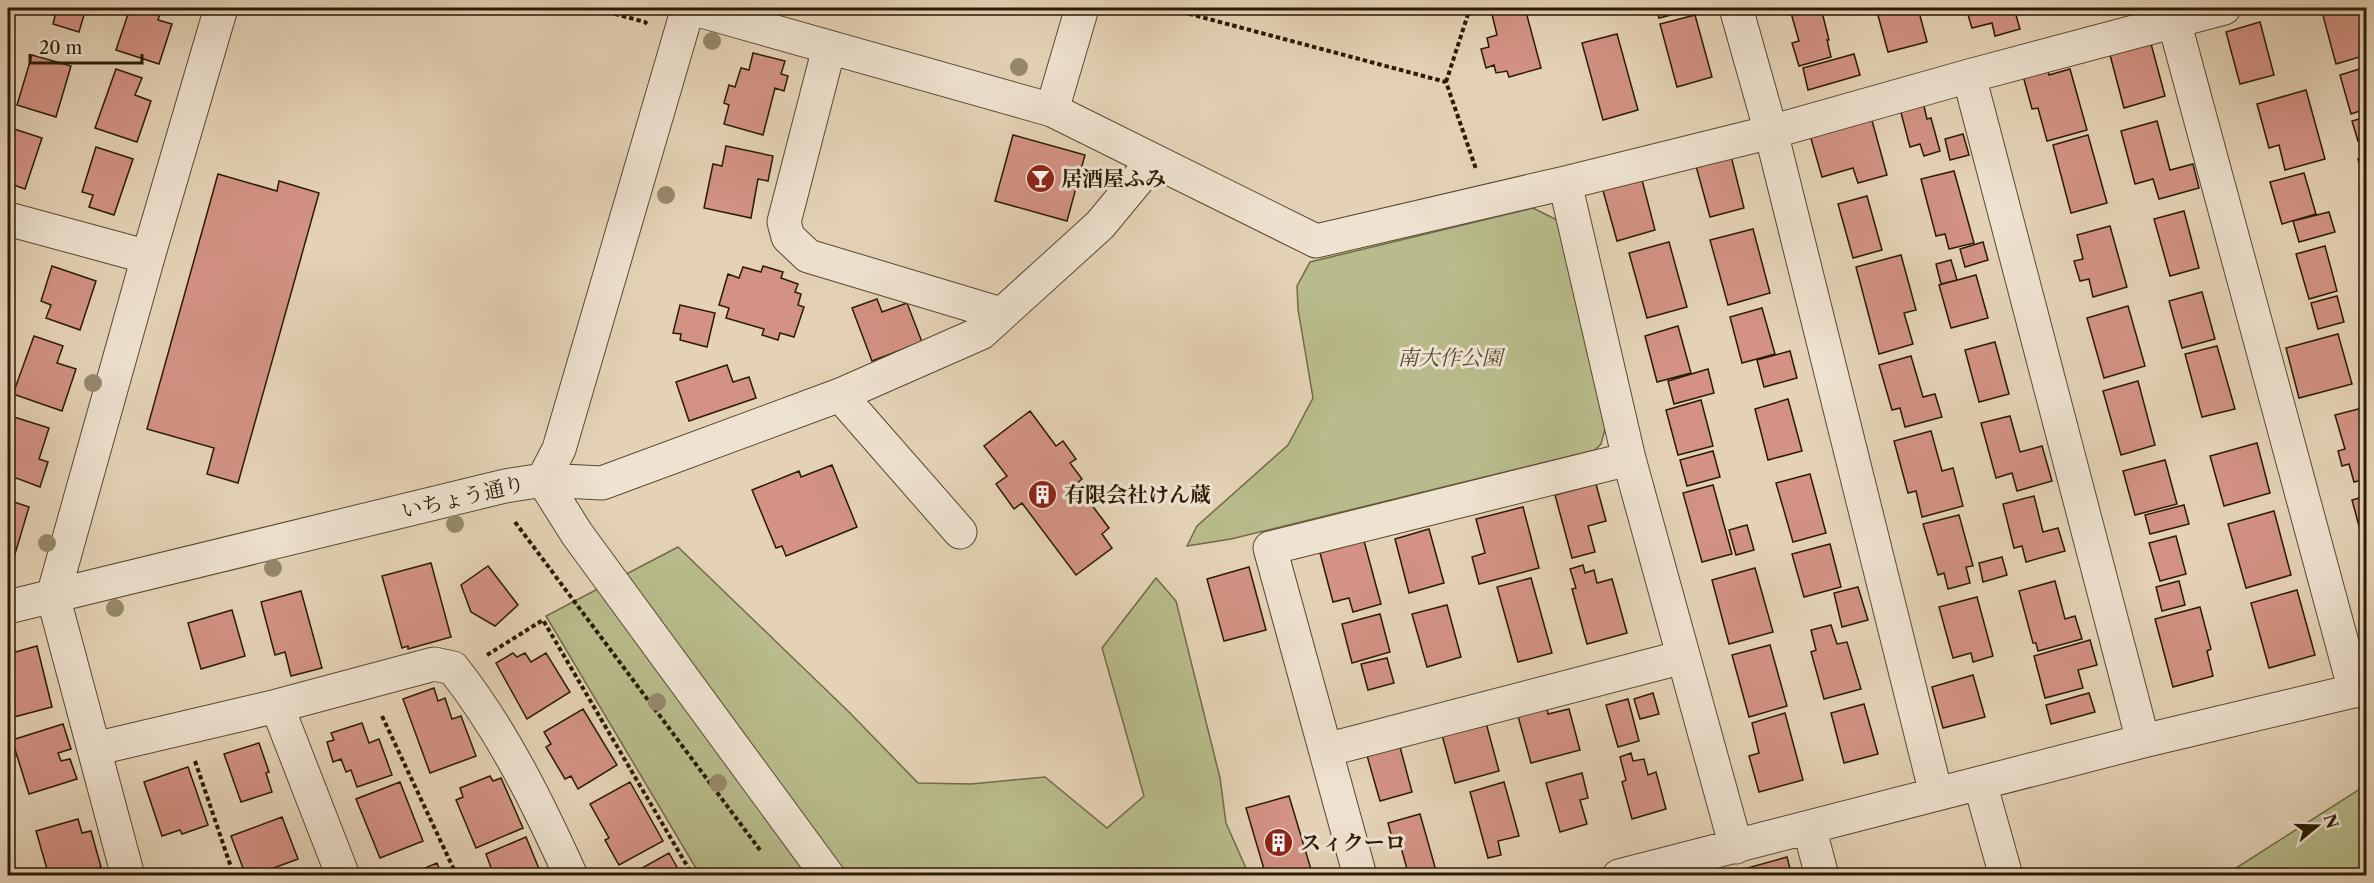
<svg xmlns="http://www.w3.org/2000/svg" width="2374" height="883" font-family="'Libre Caslon Text','Noto Serif JP',serif">
	<style>
		.green { fill: #b8bb8b; stroke: #716b48; stroke-width: 1.5 }
		.building { fill: #d39284; stroke: #2a1b05; stroke-width: 1.5 }
		.lines { fill: none; stroke-linecap: round; stroke-linejoin: round }
		.minor-casing { stroke: #594931; stroke-width: 35 }
		.path { stroke: #2a1b05; stroke-width: 4; stroke-dasharray: 4.5 3; stroke-linecap: butt }
		.minor { stroke: #eee2d0; stroke-width: 33 }
		.tree { fill: #96886b }
		.labels { text-anchor: middle; dominant-baseline: central; stroke-width: 6; stroke-linejoin: round; paint-order: stroke }
		.poi-label { font-size: 21px; font-weight: bold; fill: #2a1b05; stroke: #eee2d0; text-anchor: start }
		.park-label { font-size: 21px; font-style: italic; fill: #554b2d; stroke: #eee2d0 }
		.street-label { font-size: 21px; fill: #2a1b05; stroke: #eee2d0 }
	</style>
	<rect width="100%" height="100%" fill="#e5d2b6"/>
	<filter id="stains"><feTurbulence type="fractalNoise" baseFrequency=".00333" numOctaves="4"/><feColorMatrix values="0 0 0 0 .2 0 0 0 0 .09 0 0 0 0 .02 0 0 0 .5 -.17"/></filter>
	<radialGradient id="worn" r=".72"><stop offset=".6" stop-color="#630" stop-opacity="0"/><stop offset="1" stop-color="#630" stop-opacity=".3"/></radialGradient>
	<!-- green -->
	<path class="green" d="M1533 208 1557 220 1606 425 1601 444 1595 450 1231 539 1187 546 1197 526 1288 445 1313 398 1298 309 1297 286 1310 262Z
		M678 547 850 713 918 783 971 784 1045 777 1107 828 1144 796 1102 648 1156 578 1176 601 1220 778 1226 823 1249 875H700L546 616Z
		M2366 785V875H2225Z"/>
	<!-- building -->
	<path class="building" d="M39 8H86L79 32 53 24 56 12Z
		M130 8H162L158 20 172 24 159 64 116 50Z
		M1501 8H1525L1541 68 1509 77 1507 71 1496 73 1494 65 1486 68 1481 49 1489 47 1487 38 1497 35 1491 10Z
		M1656 8H1691V10L1659 18Z
		M1810 8H1821L1829 40H1827L1831 57 1799 66 1792 43 1799 41 1791 13Z
		M1876 8H1918L1927 42 1888 52Z
		M1966 8H1995V10L2014 8 2020 29 1995 36 1992 23 1972 28Z
		M2321 8H2361L2366 27V55L2336 64Z
		M1695 15 1712 77 1677 87 1660 24Z
		M2260 22 2274 75 2240 84 2226 32Z
		M1617 34 1638 110 1603 120 1582 43Z
		M2150 40 2165 96 2124 108 2109 51Z
		M753 53 785 61 781 74 788 76 784 91 775 88 763 135 724 124 729 105 724 103 729 85 735 87 741 68 749 70Z
		M1854 54 1860 75 1808 90 1803 68Z
		M32 55 71 66 56 117 17 105Z
		M2046 65 2049 75 2070 69 2087 130 2047 141 2038 108 2032 109 2022 72Z
		M2366 67V109L2351 114 2340 75Z
		M116 69 142 78 135 95 151 101 137 142 95 128Z
		M2306 90 2325 159 2285 170 2279 145 2269 148 2257 104Z
		M1922 98 1927 119 1931 118 1940 151 1924 156 1920 144 1910 147 1899 105Z
		M1871 117 1887 175 1858 183 1853 168 1822 177 1808 128Z
		M2366 117V138L2358 141 2352 121Z
		M2157 121 2170 170 2193 164 2199 188 2159 199 2153 179 2135 184 2121 131Z
		M11 128 42 138 25 189 8 183V139Z
		M1963 134 1969 155 1950 160 1945 139Z
		M1013 135 1085 155 1067 221 995 201Z
		M2088 135 2107 203 2071 213 2053 145Z
		M726 146 773 156 768 181 758 179 751 218 704 208 713 164 722 166Z
		M96 147 133 159 114 215 89 207 93 195 82 192Z
		M1731 156 1744 208 1710 217 1696 166Z
		M2366 157V189L2358 159Z
		M1954 171 1974 243 1949 249 1945 234 1936 236 1921 179Z
		M2304 173 2316 214 2282 224 2270 182Z
		M218 174 277 191 279 181 319 193 238 483 207 474 214 448 147 429Z
		M1641 176 1655 230 1617 241 1602 187Z
		M1867 196 1882 250 1853 258 1838 204Z
		M2184 211 2199 268 2170 276 2154 219Z
		M2329 212 2335 232 2299 242 2293 221Z
		M2110 226 2127 287 2093 297 2089 279 2080 281 2074 261 2083 259 2077 235Z
		M1753 229 1770 293 1728 305 1710 240Z
		M1669 242 1687 307 1647 318 1629 253Z
		M1983 242 1988 260 1965 267 1960 249Z
		M2325 246 2337 291 2309 299 2296 254Z
		M1901 255 1916 310 1904 313 1913 344 1879 354 1856 267Z
		M1951 260 1957 280 1941 284 1936 264Z
		M52 266 96 281 80 330 46 318 51 305 41 301Z
		M763 266 783 272 781 278 798 284 795 292 801 294 798 305 804 307 794 337 780 333 778 340 762 335 764 329 726 318 729 308 719 305 728 274 739 278 743 267 761 272Z
		M1976 275 1988 318 1951 328 1939 285Z
		M2202 292 2215 339 2182 348 2169 301Z
		M2337 296 2344 322 2318 329 2311 303Z
		M877 299 882 312 907 303 922 342 872 361 852 308Z
		M680 305 715 313 707 347 680 340 681 334 673 333Z
		M2128 306 2145 366 2104 378 2087 318Z
		M1762 308 1775 354 1742 363 1730 317Z
		M1678 326 1691 373 1657 382 1645 336Z
		M2338 334 2352 384 2299 398 2286 348Z
		M34 336 63 346 57 363 76 369 62 411 13 394Z
		M1995 342 2009 394 1979 402 1965 350Z
		M2217 346 2235 409 2202 417 2185 354Z
		M1790 351 1797 378 1764 387 1757 360Z
		M1911 356 1923 397 1935 394 1942 417 1905 427 1900 408 1892 410 1879 365Z
		M727 365 733 382 749 377 756 398 689 421 676 382Z
		M1708 369 1714 393 1674 404 1668 381Z
		M2138 381 2155 445 2121 455 2103 391Z
		M1788 399 1802 451 1768 460 1755 409Z
		M1701 400 1713 446 1678 455 1666 410Z
		M2366 407V479L2354 482 2349 464 2342 466 2338 451 2345 449 2335 415Z
		M1030 411 1056 446 1063 441 1076 459 1070 463 1082 479 1076 484 1109 528 1102 534 1112 548 1076 575 1022 503 1014 509 996 484 1007 476 984 446Z
		M2010 416 2020 452 2042 446 2052 481 2017 491 2012 473 1996 478 1981 423Z
		M14 417 49 428 39 459 48 462 40 487 8 475V437Z
		M1931 431 1942 471 1953 468 1963 506 1922 517 1916 491 1908 493 1894 441Z
		M2257 443 2270 493 2224 506 2210 456Z
		M1713 451 1720 477 1687 486 1680 460Z
		M2165 460 2177 504 2135 515 2123 471Z
		M832 465 857 527 786 556 782 546 776 548 752 490 799 471 801 477Z
		M1810 474 1826 533 1793 542 1776 483Z
		M1596 484 1606 521 1588 526 1595 552 1572 558 1555 495Z
		M1713 485 1732 554 1702 562 1683 493Z
		M2034 496 2043 532 2058 528 2065 551 2026 562 2022 546 2014 548 2003 504Z
		M2366 496V552L2352 500Z
		M8 500 29 507 15 554 8 551Z
		M2184 505 2189 524 2150 534 2145 515Z
		M1523 507 1539 568 1479 584 1472 557 1485 553 1476 519Z
		M2274 511 2291 575 2246 588 2228 524Z
		M1959 515 1973 566 1966 567 1970 583 1948 589 1944 573 1938 575 1923 524Z
		M1747 525 1754 550 1736 555 1729 530Z
		M1429 529 1444 583 1409 593 1395 539Z
		M2176 536 2186 574 2160 581 2149 543Z
		M1364 541 1381 604 1353 612 1349 598 1333 602 1320 553Z
		M1830 544 1841 587 1804 597 1792 554Z
		M2002 557 2007 575 1983 582 1979 563Z
		M431 563 451 637 408 649V646L402 648 382 576Z
		M1583 565 1585 573 1594 570 1597 583 1612 579 1627 633 1587 644 1572 589 1576 588 1570 569Z
		M488 566 518 605 495 626 471 612 461 585Z
		M1249 567 1266 630 1224 641 1207 579Z
		M1755 568 1773 632 1729 644 1712 580Z
		M1531 578 1552 653 1518 662 1497 587Z
		M2055 581 2065 619 2075 616 2082 639 2038 651 2036 643H2033L2019 591Z
		M2179 581 2185 605 2162 611 2156 587Z
		M1858 587 1868 620 1842 627 1834 593Z
		M2297 590 2315 655 2269 668 2251 603Z
		M301 591 322 668 291 676 285 652 275 655 261 602Z
		M1977 597 1993 656 1973 662 1971 653 1953 658 1939 607Z
		M1447 605 1461 657 1427 667 1412 614Z
		M2200 607 2211 649 2207 651 2213 676 2173 687 2155 619Z
		M232 610 245 656 201 669 188 623Z
		M1380 614 1390 652 1352 663 1342 624Z
		M1831 625 1837 644 1847 642 1861 689 1824 699 1811 652 1816 650 1811 630Z
		M2090 640 2097 665 2078 670 2083 688 2045 698 2034 656Z
		M1770 645 1787 706 1749 717 1732 655Z
		M37 646 52 707 14 717 8 691V654Z
		M513 653 517 657 525 653 531 662 546 653 570 692 527 719 496 663Z
		M1387 658 1394 683 1368 690 1361 664Z
		M1973 675 1985 717 1943 728 1932 687Z
		M434 688 438 701 445 698 452 719 461 716 476 756 430 773 403 699Z
		M1653 693 1659 714 1640 719 1634 699Z
		M2089 693 2095 712 2051 724 2046 705Z
		M1628 699 1639 741 1618 747 1606 705Z
		M1864 704 1878 754 1844 763 1831 713Z
		M1547 708 1548 714 1569 709 1580 750 1531 763 1518 716Z
		M583 709 617 765 578 789 571 776 565 779 546 747 551 744 544 732Z
		M1785 713 1803 780 1759 792 1749 756 1759 753 1752 723Z
		M1485 719 1499 771 1455 783 1441 731Z
		M362 723 369 743 379 739 392 775 357 787 351 770 346 772 341 759 333 762 327 742 334 740 331 733Z
		M63 724 71 749 58 753 61 761 70 759 77 779 29 794 12 740Z
		M259 743 269 772 266 773 272 792 241 802 224 754Z
		M1399 743 1412 792 1380 801 1366 752Z
		M1631 753 1633 761 1644 759 1648 775 1656 772 1666 809 1632 819 1622 782 1626 780 1620 757Z
		M188 767 208 825 182 834 180 830 162 836 144 782Z
		M1582 773 1588 798 1580 800 1587 824 1560 832 1546 783Z
		M490 776 493 781 501 778 523 828 476 848 456 800 463 797 460 788Z
		M400 782 423 841 380 858 356 799Z
		M630 782 663 841 619 865 605 840 609 838 590 804Z
		M1504 782 1519 836 1498 841 1501 855 1488 858 1470 792Z
		M1289 796 1313 876H1266L1246 808Z
		M1420 814 1437 874 1432 876H1409L1400 844 1394 845 1388 823Z
		M282 817 298 859 252 876H246L231 836Z
		M78 819 82 833 91 831 101 867 74 876H49L36 831Z
		M526 837 542 876H494L486 854Z
		M669 853 682 876H634L633 873Z
		M1787 857 1792 876H1745L1744 869Z
		M437 863 442 876H406Z"/>
	<g class="lines">
		<defs>
			<path id="minor" d="M691 8 1052 110 1316 241 1565 183 1771 132 1969 76 2224 8
				M1736 8 1771 132 1936 794
				M2174 21 2355 691
				M829 48 784 222 788 237 808 256 1001 314
				M1969 76 2143 741
				M1052 110 1082 8
				M1565 183 1629 459 1736 847
				M8 219 148 257
				M840 395 960 532
				M543 480 559 449 688 8
				M543 480 577 534 828 876
				M8 607 505 486 543 480 602 483 840 395 981 333 1100 225 1153 161
				M277 706 343 876
				M94 749 277 706 434 664 453 668C502 730 538 803 571 876
				M1326 750 1683 657
				M1980 783 2006 876
				M1809 827 1822 876
				M128 876 53 596 148 257 221 8
				M1360 876 1270 548 1629 459
				M1619 876 2143 741 2366 688"/>
		</defs>
		<!-- minor casing -->
		<use href="#minor" class="minor-casing"/>
		<!-- path -->
		<path class="path" d="M593 8 645 22 647 24
			M1167 8 1446 82 1476 169
			M1446 82 1470 8
			M515 522 760 850
			M487 655 543 620 693 876
			M382 716 457 876
			M195 761 234 876"/>
		<!-- minor -->
		<use href="#minor" class="minor"/>
	</g>
	<!-- trees -->
	<g class="tree">
		<circle cx="712" cy="41" r="9"/>
		<circle cx="1019" cy="67" r="9"/>
		<circle cx="666" cy="195" r="9"/>
		<circle cx="93" cy="383" r="9"/>
		<circle cx="455" cy="524" r="9"/>
		<circle cx="47" cy="543" r="9"/>
		<circle cx="273" cy="568" r="9"/>
		<circle cx="115" cy="608" r="9"/>
		<circle cx="657" cy="702" r="9"/>
		<circle cx="718" cy="783" r="9"/>
	</g>
	<!-- icons -->
	<defs>
		<symbol id="bar-disc" viewBox="-11 -11 22 22"><circle r="9.5" fill="#8f2418" stroke="#eee2d0"/><path d="M-6-5H6L.8 .8V4.5H3.5V6h-7V4.5H-.8V.8Z" fill="#fff"/></symbol>
		<symbol id="building-disc" viewBox="-11 -11 22 22"><circle r="9.5" fill="#8f2418" stroke="#eee2d0"/><path d="M-4-6H4V6H1V3H-1V6H-4ZM-2.5-4.3h1.7v1.8h-1.7ZM.8-4.3h1.7v1.8H.8ZM-2.5-1h1.7V.8h-1.7ZM.8-1h1.7V.8H.8Z" fill="#fff"/></symbol>
	</defs>
	<g fill-rule="evenodd">
		<use href="#bar-disc" x="1024" y="162" width="33" height="33"/>
		<use href="#building-disc" x="1026" y="478" width="33" height="33"/>
		<use href="#building-disc" x="1262" y="826" width="33" height="33"/>
	</g>
	<g class="labels">
		<!-- poi labels -->
		<g class="poi-label">
			<text x="1061" y="178">居酒屋ふみ</text>
			<text x="1064" y="494">有限会社けん蔵</text>
			<text x="1300" y="842">スィクーロ</text>
		</g>
		<!-- park labels -->
		<g class="park-label">
			<text x="1450" y="357">南大作公園</text>
		</g>
		<!-- street labels -->
		<g class="street-label">
			<text transform="translate(463 497) rotate(-13)">いちょう通り</text>
		</g>
	</g>
	<!-- margin -->
	<rect width="2374" height="883" fill="none" stroke="#e5d2b6" stroke-width="30"/>
	<rect x="9" y="9" width="2356" height="865" fill="none" stroke="#2a1b05" stroke-width="3"/>
	<rect x="15" y="15" width="2344" height="853" fill="none" stroke="#2a1b05" stroke-width="1.5"/>
	<!-- north arrow -->
	<g transform="translate(2317 826) rotate(71)" stroke="#eee2d0" stroke-width="4.5" paint-order="stroke">
	<path d="M0-4.5L10 22L0 15L-10 22Z" fill="#2a1b05"/>
	<text y="-9" font-size="16" font-weight="bold" text-anchor="middle" fill="#2a1b05">N</text>
	</g>
	<!-- scale -->
	<path d="M30 54v9h112v-9" fill="none" stroke="#2a1b05" stroke-width="3"/>
	<text x="39" y="54" font-size="18" fill="#2a1b05" stroke="#eee2d0" stroke-width="4.5" paint-order="stroke">20 m</text>
	<rect width="100%" height="100%" filter="url(#stains)"/>
	<rect width="100%" height="100%" fill="url(#worn)"/>
</svg>
